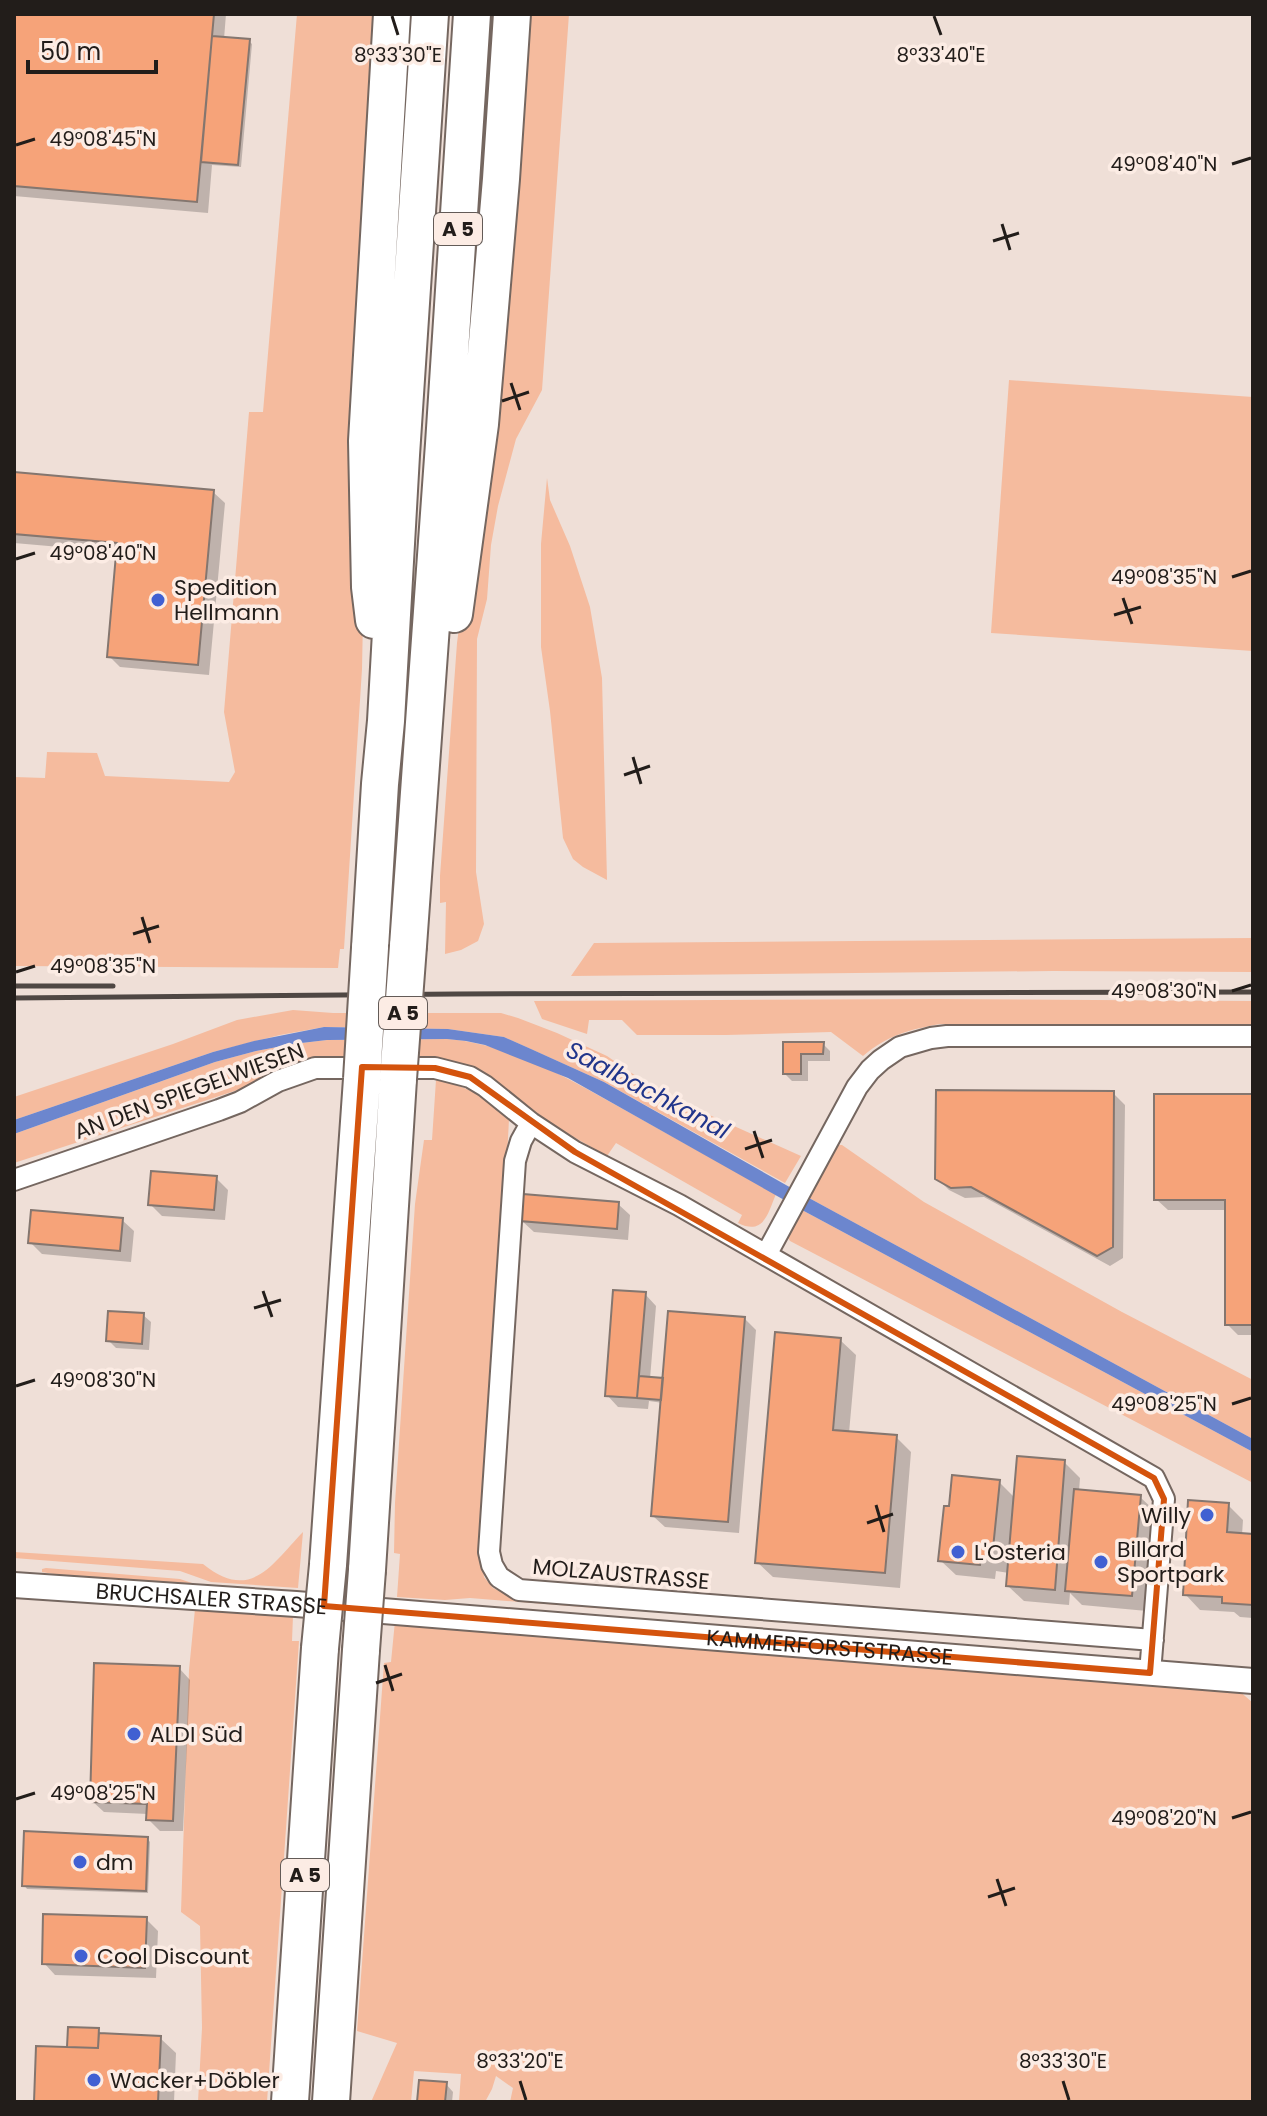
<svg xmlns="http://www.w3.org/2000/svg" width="1267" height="2116" font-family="Poppins,sans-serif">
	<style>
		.green { fill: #f5bb9e }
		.water { fill: #6c86ce }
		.shadow { fill: #0003 }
		.building { fill: #f6a379; stroke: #84766f; stroke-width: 2 }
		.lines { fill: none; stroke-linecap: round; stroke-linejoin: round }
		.minor-casing { stroke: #756760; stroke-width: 24 }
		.tertiary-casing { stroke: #756760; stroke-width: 28 }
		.motorway-casing { stroke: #756760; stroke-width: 40 }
		.minor { stroke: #fff; stroke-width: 20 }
		.tertiary { stroke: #fff; stroke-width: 24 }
		.motorway { stroke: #fff; stroke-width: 36 }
		.rail { stroke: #4f4743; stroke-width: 5 }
		.motorway-bridge-casing { stroke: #756760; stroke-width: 40; stroke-linecap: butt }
		.motorway-bridge { stroke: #fff; stroke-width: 36 }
		.marked { fill: none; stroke: #d4530d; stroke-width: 6; stroke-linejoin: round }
		.ticks { fill: none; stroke: #221d1a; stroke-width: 3 }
		.poi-dot { fill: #4160d2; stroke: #fcece4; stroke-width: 3 }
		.labels { text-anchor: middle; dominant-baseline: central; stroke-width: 7; stroke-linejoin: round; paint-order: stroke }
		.shield { fill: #fcece4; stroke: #635b57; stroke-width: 2 }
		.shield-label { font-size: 20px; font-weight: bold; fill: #221d1a }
		.poi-label { font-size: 22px; fill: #221d1a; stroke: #fcece4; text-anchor: start }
		.street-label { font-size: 22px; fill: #221d1a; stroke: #fcece4 }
		.water-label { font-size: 24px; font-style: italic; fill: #21358b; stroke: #fcece4 }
		.ticks-label { font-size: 20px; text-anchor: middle; fill: #221d1a; stroke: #fcece4; stroke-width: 7; stroke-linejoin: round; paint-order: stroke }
	</style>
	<rect width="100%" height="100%" fill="#efdfd7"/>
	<!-- green -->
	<path class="green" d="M297 14H375L362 669 344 949H340L338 968 14 966V777L45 778 47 752 97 753 105 776 229 782 235 772 224 712 249 412H263Z
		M528 14H569L542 390 516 439 498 506 491 545 487 599 477 639 476 872 484 924 478 941 461 950 445 954 446 902 440 903V876L457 643 476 498Z
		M1009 380 1253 397V651L991 633Z
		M547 478 550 500 570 546 590 607 602 678 607 880 583 867 573 859 563 838 550 711 541 647V544Z
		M1253 938V972L1053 971 571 976 594 943Z
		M936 999 1253 1001V1025L940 1024C908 1030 888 1035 863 1056L831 1032 726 1035H637L622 1020H589L587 1034 542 1019 534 1001Z
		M293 1010 333 1013H501L518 1018 557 1033 607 1056 636 1076 694 1108 801 1156 785 1183 604 1082 504 1037 448 1029 324 1027 280 1035 213 1052 14 1120V1097L173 1044 237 1020Z
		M447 1039C514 1044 575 1083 632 1114 680 1141 728 1167 776 1194 768 1213 764 1236 738 1223L742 1215 616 1143 607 1156 549 1123 493 1080 461 1065 259 1083 14 1163V1134L215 1062 256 1051 293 1044 327 1040Z
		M436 1080C473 1088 480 1095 509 1119L501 1274 482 1553 484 1577 493 1588 510 1596 547 1599 608 1609 470 1598 445 1600 397 1597 400 1554 394 1553 395 1503 415 1204 424 1140H432Z
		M835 1145H842L924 1202 1122 1312 1253 1380V1439L809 1198Z
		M802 1210 1253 1452V1483L790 1241 786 1235Z
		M303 1532 298 1588 211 1582 180 1571 14 1558V1552L203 1564C251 1603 272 1564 303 1532Z
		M46 1568 180 1579 201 1586 76 1578 42 1572V1569Z
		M195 1609 293 1616 292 1641H299L267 2102H198L202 2028 200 1926 181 1912 189 1670Z
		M395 1621 1237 1689 1253 1703V2102H510L513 2088 496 2076 492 2089 485 2102H461L459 2101 461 2074 414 2071 411 2102H371L397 2043 357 2031 384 1663 391 1662Z"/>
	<!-- water -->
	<path class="water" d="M324 1027 448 1029 504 1037 531 1049 604 1082 809 1198 1253 1439V1452L802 1210 568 1078 485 1045 466 1041 447 1039 327 1040 293 1044 256 1051 215 1062 14 1134V1120L213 1052 254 1041Z"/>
	<!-- shadow -->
	<path class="shadow" d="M14 14H226L224 39 249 41 252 44 241 167 212 165 208 213 14 196Z
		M14 474 213 492 225 503 209 675 120 667 109 656 118 552 14 543Z
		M785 1044H823L830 1051V1061H808V1081H792L785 1074Z
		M1113 1093 1125 1105 1123 1258 1110 1266 984 1197 965 1198 949 1190 937 1178Z
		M1253 1096V1335H1238L1227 1324V1210H1168L1156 1199Z
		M216 1178 228 1190 225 1220 162 1216 150 1204Z
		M618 1204 630 1215 628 1240 534 1232 522 1221Z
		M122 1220 134 1231 131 1262 42 1254 30 1242Z
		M645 1294 656 1306 650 1379 664 1380 744 1318 756 1330 739 1533 665 1527 653 1516 663 1403 649 1401 648 1409 618 1407 607 1395Z
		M143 1315 151 1322 149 1350 116 1348 108 1340Z
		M840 1340 856 1355 849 1433 896 1437 911 1452 900 1588 773 1577 757 1562Z
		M1064 1462 1080 1478 1079 1491 1140 1497 1156 1512 1147 1611 1082 1605 1070 1593 1069 1605 1024 1601 1008 1586 1009 1573 996 1571 995 1579 956 1575 940 1560 999 1482 1015 1498Z
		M1228 1505 1243 1520 1242 1535 1253 1536V1618L1240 1617 1234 1612 1200 1610 1185 1594Z
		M179 1668 190 1680 183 1831H160L148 1819V1814L104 1812 92 1801Z
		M147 1838 150 1842 148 1893 27 1889 24 1885Z
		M146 1919 158 1931 156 1978 55 1975 44 1963Z
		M98 2030 103 2035 160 2038 176 2053 174 2102H36L69 2049Z
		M446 2084 453 2092 452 2102H419Z"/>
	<!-- building -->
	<path class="building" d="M14 14H214L197 202 14 186Z
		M212 36 250 39 238 165 201 162Z
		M14 472 214 490 198 665 107 657 117 543 14 534Z
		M783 1042H824L823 1054H801V1074H783Z
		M936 1090 1114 1091 1113 1247 1097 1256 971 1187 951 1188 935 1179Z
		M1154 1094H1253V1325H1225V1200H1154Z
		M151 1171 217 1176 214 1210 148 1205Z
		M523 1194 619 1202 617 1229 520 1221Z
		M31 1210 123 1218 120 1251 28 1243Z
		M613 1290 646 1292 637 1398 605 1396Z
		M108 1311 144 1313 142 1344 106 1341Z
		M668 1311 745 1317 728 1522 651 1516Z
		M775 1332 841 1338 833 1430 897 1435 885 1573 755 1563Z
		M639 1376 663 1378 661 1400 637 1398Z
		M1017 1456 1065 1460 1055 1590 1006 1586Z
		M952 1475 1000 1480 992 1558 981 1557 980 1565 938 1561 944 1506H949Z
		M1074 1489 1141 1495 1132 1596 1065 1591Z
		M1188 1500 1229 1503 1227 1532 1253 1534V1605L1222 1603V1597L1183 1595Z
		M94 1663 180 1666 173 1821 146 1820 147 1804 90 1802Z
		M24 1831 148 1837 146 1891 22 1886Z
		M43 1914 147 1917 145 1968 42 1964Z
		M68 2027 99 2028 98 2048 67 2047Z
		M99 2033 161 2036 158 2102H34L36 2046 98 2048Z
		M419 2080 447 2082 445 2102H417Z"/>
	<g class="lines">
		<defs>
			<path id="minor" d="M531 1123 521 1141 515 1161 489 1552 492 1565 499 1577 519 1590 1153 1640
				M14 1180 219 1110 240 1102 278 1081 315 1068H435L470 1077 485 1086 531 1123 575 1152 679 1205 1154 1478 1164 1499 1150 1673
				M766 1255 857 1087 870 1070 881 1060 900 1047 931 1038 947 1036H1253"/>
			<g id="tertiary">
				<path id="s1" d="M14 1585 296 1604 1253 1681"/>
			</g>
			<path id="motorway" d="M454 614 480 424 501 179 512 14
				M374 620 370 587 367 441 392 14
				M408 946 444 444 472 14
				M370 948 380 784 386 721 401 455 430 14
				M328 1565 362 1079
				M367 1570 398 1079
				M290 2102 320 1648
				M331 2102 361 1650"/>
		</defs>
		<!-- minor casing -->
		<use href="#minor" class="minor-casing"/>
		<!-- tertiary casing -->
		<use href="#tertiary" class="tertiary-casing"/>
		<!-- motorway casing -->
		<use href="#motorway" class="motorway-casing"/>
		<!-- minor -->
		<use href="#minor" class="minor"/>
		<!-- tertiary -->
		<use href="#tertiary" class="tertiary"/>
		<!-- motorway -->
		<use href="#motorway" class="motorway"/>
		<!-- rail -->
		<path class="rail" d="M14 986H113
			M14 998 457 994 1253 992"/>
		<defs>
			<path id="motorway-bridge" d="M362 1079 370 948
				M398 1079 408 946
				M320 1648 328 1565
				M361 1650 367 1570"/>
		</defs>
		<!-- motorway-bridge casing -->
		<use href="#motorway-bridge" class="motorway-bridge-casing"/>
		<!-- motorway-bridge -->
		<use href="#motorway-bridge" class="motorway-bridge"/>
	</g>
	<!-- marked area -->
	<path class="marked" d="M362 1067 435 1068 470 1077 575 1152 1154 1478 1164 1499 1150 1673 324 1606Z"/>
	<!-- ticks -->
	<path class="ticks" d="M392 16 398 35M934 16 941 35M16 145 35 139M1232 164 1251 158M1002 224 1010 250M993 241 1019 233M511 383 520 410M502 401 529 392M16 559 35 553M1232 577 1251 571M1123 598 1132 624M1114 615 1141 607M633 757 641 784M624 775 650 766M142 917 150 943M133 934 159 926M16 972 35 966M1232 991 1251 985M754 1131 763 1158M745 1149 772 1140M263 1291 272 1317M254 1308 281 1300M16 1386 35 1380M1232 1404 1251 1398M876 1505 884 1532M867 1523 893 1514M385 1665 393 1691M376 1683 402 1674M16 1799 35 1793M1232 1818 1251 1812M997 1879 1006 1906M988 1897 1015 1888M520 2081 526 2100M1063 2081 1069 2100"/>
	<!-- markers -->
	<g class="poi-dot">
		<circle cx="158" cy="600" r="8"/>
		<circle cx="1207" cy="1515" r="8"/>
		<circle cx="958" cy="1552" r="8"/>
		<circle cx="1101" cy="1562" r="8"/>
		<circle cx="134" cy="1734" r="8"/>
		<circle cx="80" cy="1862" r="8"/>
		<circle cx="81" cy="1956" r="8"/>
		<circle cx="94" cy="2080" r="8"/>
	</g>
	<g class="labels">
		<!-- shield labels -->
		<g class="shield">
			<rect x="434" y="213" width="48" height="32" rx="6"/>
			<rect x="379" y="997" width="48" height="32" rx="6"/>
			<rect x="281" y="1859" width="48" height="32" rx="6"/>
		</g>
		<g class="shield-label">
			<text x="458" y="229">A 5</text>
			<text x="403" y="1013">A 5</text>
			<text x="305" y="1875">A 5</text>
		</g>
		<!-- poi labels -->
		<g class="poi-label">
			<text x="174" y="587">Spedition<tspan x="174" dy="25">Hellmann</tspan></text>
			<text x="1191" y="1515" text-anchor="end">Willy</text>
			<text x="1117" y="1549">Billard<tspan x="1117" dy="25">Sportpark</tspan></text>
			<text x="974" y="1552">L'Osteria</text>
			<text x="150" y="1734">ALDI Süd</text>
			<text x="96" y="1862">dm</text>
			<text x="97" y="1956">Cool Discount</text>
			<text x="110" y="2080">Wacker+Döbler</text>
		</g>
		<!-- street labels -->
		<g class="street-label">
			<text transform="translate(189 1091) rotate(-20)">AN DEN SPIEGELWIESEN</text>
			<text transform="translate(621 1574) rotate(5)">MOLZAUSTRASSE</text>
			<text stroke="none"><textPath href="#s1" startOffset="198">BRUCHSALER STRASSE</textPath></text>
			<text stroke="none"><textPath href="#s1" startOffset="818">KAMMERFORSTSTRASSE</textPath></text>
		</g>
		<!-- water labels -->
		<g class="water-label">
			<text transform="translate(648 1090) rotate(28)">Saalbachkanal</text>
		</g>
	</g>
	<g class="ticks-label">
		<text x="398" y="62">8°33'30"E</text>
		<text x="941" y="62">8°33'40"E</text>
		<text x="103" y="146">49°08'45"N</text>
		<text x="1164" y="171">49°08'40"N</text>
		<text x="103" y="560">49°08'40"N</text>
		<text x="1164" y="584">49°08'35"N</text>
		<text x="103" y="973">49°08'35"N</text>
		<text x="1164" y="998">49°08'30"N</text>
		<text x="103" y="1387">49°08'30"N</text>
		<text x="1164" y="1411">49°08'25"N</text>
		<text x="103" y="1800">49°08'25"N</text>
		<text x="1164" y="1825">49°08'20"N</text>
		<text x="520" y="2068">8°33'20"E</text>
		<text x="1063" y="2068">8°33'30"E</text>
	</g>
	<!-- border -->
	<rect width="1267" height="2116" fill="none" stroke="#221d1a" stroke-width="32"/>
	<!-- scale -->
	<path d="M28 60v12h128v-12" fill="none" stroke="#221d1a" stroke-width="4"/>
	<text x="40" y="60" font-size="24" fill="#221d1a" stroke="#fcece4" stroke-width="6" paint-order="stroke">50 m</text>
</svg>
